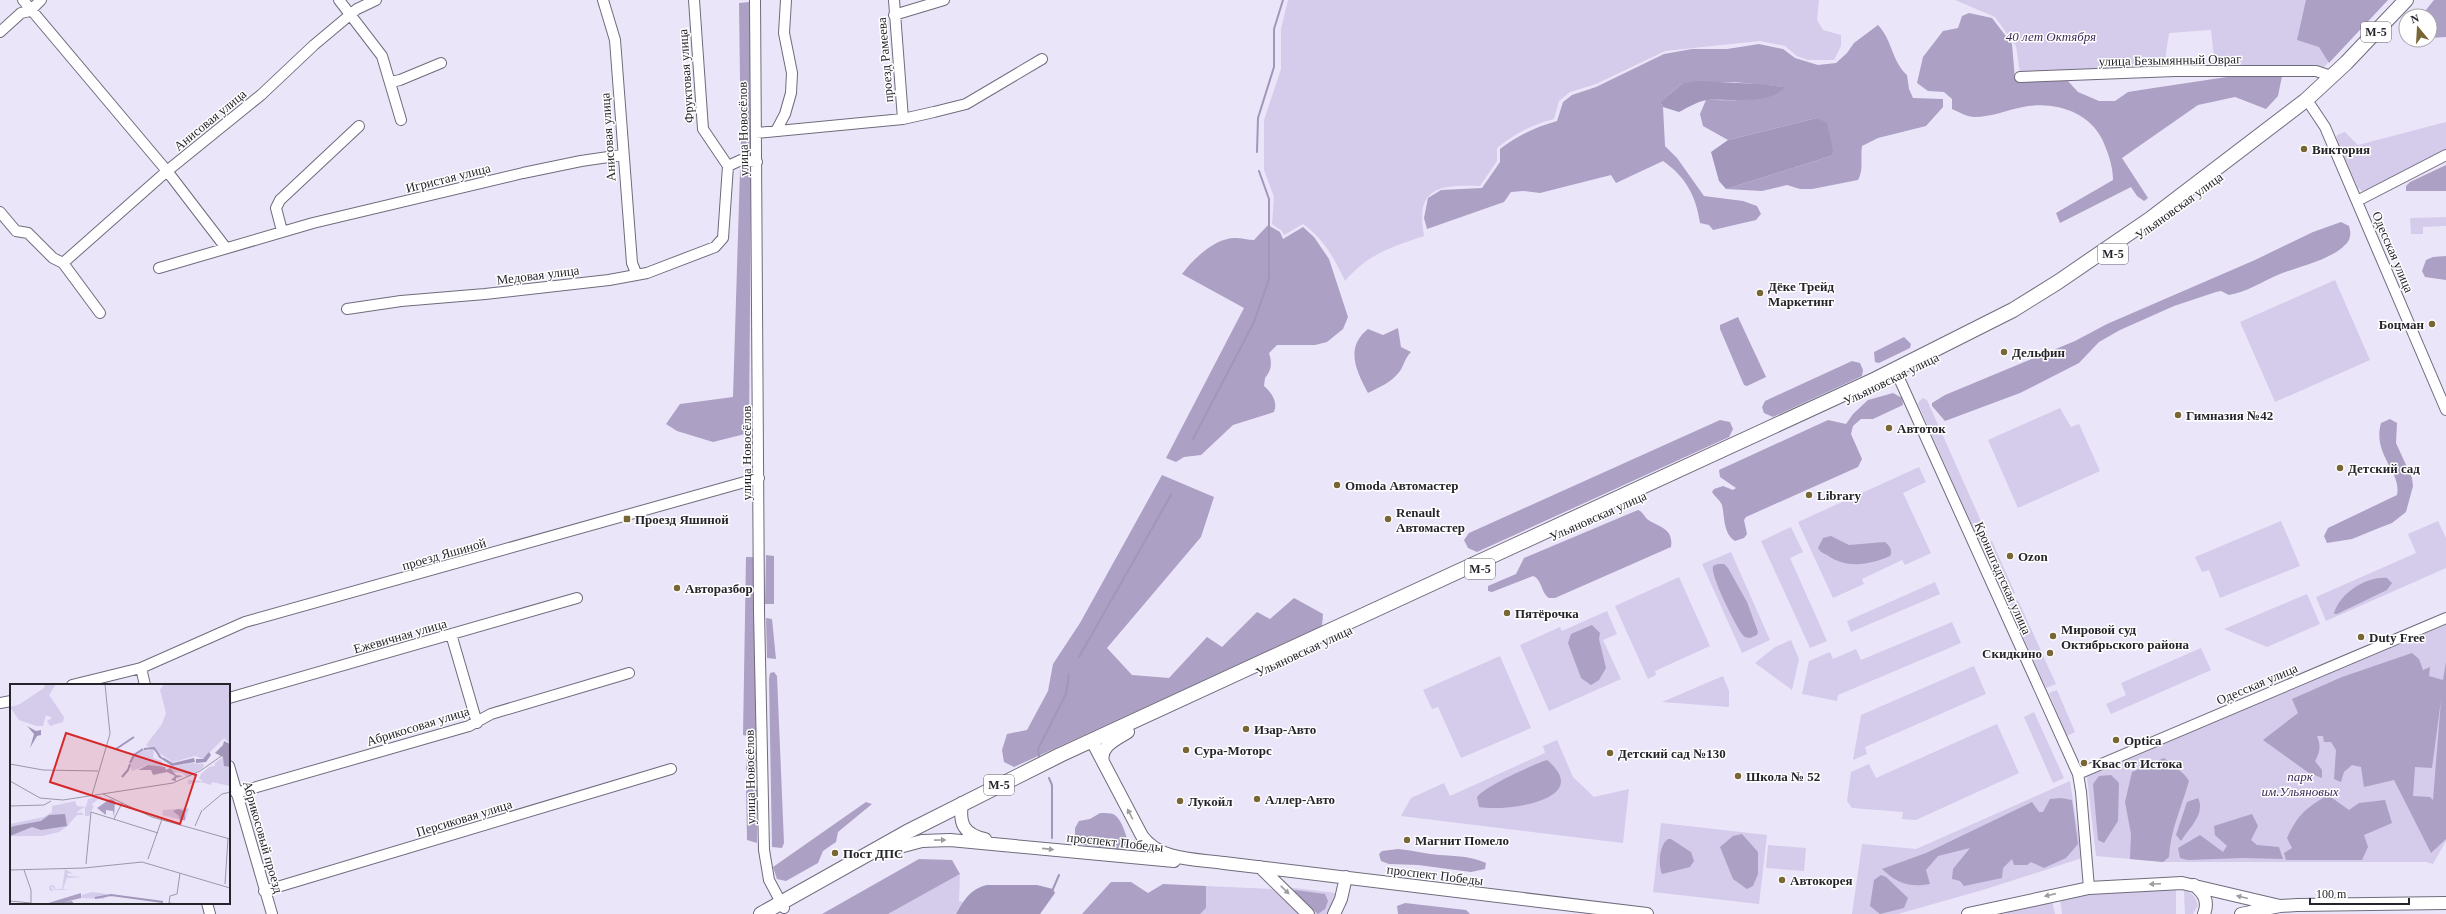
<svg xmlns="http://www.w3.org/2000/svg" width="2446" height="914" font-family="'Times New Roman',serif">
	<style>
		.green { fill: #d5cbeb }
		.forest { fill: #aca0c4; fill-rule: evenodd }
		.water { fill: #a296ba }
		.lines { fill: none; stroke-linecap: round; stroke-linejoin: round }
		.stream { stroke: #a296ba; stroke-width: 2 }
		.minor-casing { stroke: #706b7c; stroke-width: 12 }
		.major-casing { stroke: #706b7c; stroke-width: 14 }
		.highway-casing { stroke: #706b7c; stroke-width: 16 }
		.minor { stroke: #fff; stroke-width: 10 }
		.major { stroke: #fff; stroke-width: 12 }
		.highway { stroke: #fff; stroke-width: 14 }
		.oneway { fill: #9d9ca0 }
		.poi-dot { fill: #786634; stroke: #fff; stroke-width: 1.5 }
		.labels { text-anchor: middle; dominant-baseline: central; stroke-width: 3; stroke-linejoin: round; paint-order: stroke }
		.shield { fill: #fff; stroke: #67666b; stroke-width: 1 }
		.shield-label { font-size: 12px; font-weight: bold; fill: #26242b }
		.park-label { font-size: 13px; font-style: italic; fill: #3d2a5a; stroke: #fff }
		.street-label { font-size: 13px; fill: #26242b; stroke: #fff }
		.poi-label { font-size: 13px; font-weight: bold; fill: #26242b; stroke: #fff; text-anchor: start }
		.inset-river { fill: none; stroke: #a296ba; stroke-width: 2 }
		.inset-road { fill: none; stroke: #9c98a7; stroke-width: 1 }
		.view { fill: #d62828; fill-opacity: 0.15; stroke: #d62828; stroke-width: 2 }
		.inset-edge { fill: none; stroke: #26242b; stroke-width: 2 }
	</style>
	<rect width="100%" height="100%" fill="#ebe5fa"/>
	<!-- green -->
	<path class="green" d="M1288 0H1819L1817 20 1823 30 1841 35V46L1834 60H1808L1797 56 1785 46 1760 41 1665 51 1596 84 1570 92 1559 101 1554 119C1532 125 1515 133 1497 148V161L1480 186C1439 185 1415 187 1424 236 1391 247 1368 254 1345 281 1334 258 1324 239 1303 224L1284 235 1282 231 1272 224 1274 197 1264 170V120L1281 69V29Z
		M1955 0H2385L2324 67H2215L2211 30 2169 33 2164 67 2020 73 2016 46 1995 17Z
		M2446 122V150L2371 190 2362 191 2358 188 2336 139 2337 135 2345 132 2358 145Z
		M2446 217V226L2423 227V234H2411L2410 218Z
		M2335 280 2370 360 2275 402 2240 322Z
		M1923 398 1927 400 1989 539 1980 543 1918 404 1919 401Z
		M2060 408 2071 427 2079 424 2100 471 2018 508 1988 440Z
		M1919 467 1926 482 1903 493 1931 553 1905 565 1902 560 1862 579 1864 584 1833 598 1798 522Z
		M2281 521 2300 566 2220 598 2209 570 2202 572 2195 557Z
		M2438 521 2446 538V568L2326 621 2316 597 2416 553 2408 534Z
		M1791 527 1803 552 1790 558 1827 641 1810 648 1761 541Z
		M1992 541 2015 593 2005 598 1982 545Z
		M1731 552 1770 640 1742 653 1702 564Z
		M1679 577 1710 646 1655 671 1656 675 1648 679 1615 606Z
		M1935 582 1940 594 1851 632 1847 621Z
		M2307 594 2320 624 2267 647 2224 629Z
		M2018 600 2056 684 2046 688 2008 604Z
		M1607 611 1617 634 1603 640 1621 679 1549 711 1520 645 1560 627 1562 631Z
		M1952 622 1961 643 1838 695 1837 701 1802 694 1809 661 1830 652 1833 659 1856 649 1861 660Z
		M2446 624V841L2433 864 2426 862H2163L2096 856 2087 777Z
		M1791 640 1799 659 1792 690 1755 663 1775 647Z
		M2201 648 2211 670 2111 714 2106 704 2126 695 2121 683Z
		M1500 656 1531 728 1461 758 1438 707 1432 709 1423 690Z
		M1974 666 1986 694 1865 747 1867 754 1853 760 1861 715Z
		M1723 676 1729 691V707L1662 702Z
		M2057 690 2075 732 2067 736 2049 693Z
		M2034 712 2064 778 2053 783 2024 717Z
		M1997 724 2019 773 1916 820 1902 819 1903 812 1852 808 1847 801 1851 772 1869 764 1876 778Z
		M1557 740 1573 777 1594 797 1629 789 1623 843 1401 816 1411 798 1444 783 1450 796 1545 753 1543 746Z
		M2070 781 2082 858 1986 889 1898 914H1852L1862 844 1916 849Z
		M1661 823 1767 835 1759 904 1653 892Z
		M1768 845 1806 848 1804 871 1766 868Z
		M960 874 959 901 963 902 956 914H888Z
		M1206 886 1273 889 1298 914H1200L1206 908Z
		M1286 887 1336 893 1327 914H1313Z
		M2150 889 2176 890V914H2062L2060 898 2078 894Z
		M2184 891C2193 892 2195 897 2198 905L2193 914H2185Z
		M2052 900 2055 914H2005L2010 911Z"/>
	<!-- forest -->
	<path class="forest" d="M2306 0H2388L2329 63 2319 47 2297 40Z
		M2434 0H2446V37L2430 38V16H2421Z
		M750 2V156L741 155 739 3Z
		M1969 13 1992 18 2012 44 2015 79 2067 80 2078 92 2099 101H2115L2128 92 2147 89 2240 75 2282 76 2278 96 2266 109 2235 97 2198 105 2122 158 2148 198 2144 201 2137 196 2131 187 2060 223 2056 213 2113 180C2113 166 2108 152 2102 139 2088 111 2053 101 2023 107 2007 110 1991 117 1975 117 1967 117 1959 112 1952 109V99L1944 92 1928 91 1917 83 1923 57 1943 31 1958 28 1962 16Z
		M1878 25C1893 41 1891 60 1907 75L1909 89 1913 98 1943 99V107L1926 126 1878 138 1862 146C1860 158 1864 169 1858 180L1812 189H1800L1787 185 1762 191 1726 189 1831 156 1817 118 1728 140 1703 126 1700 114 1706 100C1726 100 1771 103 1784 87L1734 82 1683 83 1660 102 1663 107 1665 146 1677 158 1704 196 1743 201 1757 206 1761 214 1756 220 1713 230 1709 225 1700 223C1696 196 1686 177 1663 161L1616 183 1611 175 1540 193 1523 191 1511 192 1504 202 1427 229 1424 218 1428 198 1441 190 1482 188 1500 162V149C1518 135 1536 127 1557 121L1563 102 1572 95 1596 87 1664 54 1692 49H1727L1759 44 1783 49 1795 58 1808 62 1818 65 1836 63 1847 53 1854 43Z
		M2446 165V191H2406V186L2410 182Z
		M740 170 751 172 749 433 713 442 677 431 666 424 680 404 733 397Z
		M2341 222 2349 226C2351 232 2351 238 2347 243 2332 260 2300 266 2280 274 2263 281 2247 292 2229 295L2221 291 2216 292 2174 306 2120 330 2099 342 2079 363 2020 393 1945 421 1932 406V403L1945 395 2075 341 2107 324 2255 260 2313 232Z
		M1268 225 1280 232 1283 239 1303 227 1314 237 1329 259 1348 317 1343 329 1327 342 1315 345H1277L1269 353C1272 362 1272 370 1265 378L1264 386C1272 393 1278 402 1274 412L1233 425 1201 455 1184 457 1176 462 1166 458 1244 308 1182 274C1193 259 1215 238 1235 238 1242 238 1248 240 1254 240Z
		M2446 256V280L2425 277 2422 271 2426 260 2433 257Z
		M1738 317 1766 377 1747 386 1744 385 1720 329V325Z
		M1398 328 1401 347 1411 352C1405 358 1404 365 1400 371 1392 382 1380 387 1368 393 1357 372 1344 348 1368 329L1383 335Z
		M1904 337 1911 344 1910 348 1879 363 1875 362 1874 352Z
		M1852 361 1860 363 1863 370 1862 376 1773 417 1764 413 1762 407 1765 401Z
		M1893 393 1902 398 1903 405 1873 419H1861L1853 426 1851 434 1862 459 1858 467 1746 517 1744 520 1747 534 1744 538 1735 541C1723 533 1725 518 1722 505 1720 500 1715 497 1712 492L1714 489 1723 486 1733 490 1736 488 1720 477 1719 470 1828 420 1846 424 1853 414 1868 400Z
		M2390 419 2397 423 2396 443 2412 478 2413 486 2406 512 2392 523 2379 528 2352 539 2327 543 2324 536 2328 528 2397 495C2402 471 2372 455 2381 423Z
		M1720 420 1730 422 1733 429 1729 437 1477 552 1468 548 1464 540 1469 533Z
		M1162 475 1214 497 1201 537 1107 648 1132 675 1169 678 1207 637 1222 647 1257 612 1270 619 1294 598 1323 614 1322 626 1014 767 1004 762 1002 750 1007 734 1027 730 1048 691 1053 664 1080 623Z
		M1638 510C1643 512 1644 516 1647 519 1657 527 1674 527 1671 547L1555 598H1549C1541 593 1542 579 1533 576L1492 592 1488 591V586L1516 574 1524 558Z
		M1831 536 1849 545 1885 542C1890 546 1893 551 1890 556 1870 565 1846 569 1827 555 1823 553 1820 552 1818 548L1823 538Z
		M766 555 774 556V604H765Z
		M746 557H754L756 738 743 735Z
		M1718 564H1724L1728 568 1747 602 1758 632 1757 635 1750 638C1747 638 1744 637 1742 634 1735 624 1710 575 1713 566Z
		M2387 578 2392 583 2387 590 2337 614H2334C2339 594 2366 576 2387 578Z
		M766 618 772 619 776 659 767 658Z
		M1592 625 1600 633 1599 639 1606 668 1599 680 1591 685 1581 678 1568 643 1571 634Z
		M2412 653 2419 659 2423 670 2430 667 2429 676 2443 680 2446 662V839L2431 853 2394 780 2364 787 2361 767 2352 765 2344 772 2341 782 2334 779 2336 750 2331 742H2324L2323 736H2317C2321 746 2320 752 2315 761L2322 770V778L2309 773 2263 740 2298 713 2292 699 2342 677ZM2441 700 2433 800 2430 797 2413 796 2415 767 2432 768Z
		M774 672 777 676 784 843 782 848 772 847 769 679 770 673Z
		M757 749 755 772 746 770 748 750Z
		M2164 758C2173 766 2184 772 2189 781 2182 806 2170 831 2169 857L2163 862 2130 859 2131 834 2125 802 2132 772Z
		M1547 760C1595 800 1506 812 1479 807L1477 797C1484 787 1534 764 1547 760Z
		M2111 775 2119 783 2118 821 2104 843 2098 840 2093 784 2099 776Z
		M746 786H757V843L747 840Z
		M2328 795 2349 810 2359 803 2385 800 2392 823 2364 835 2368 847 2362 860H2286L2284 853 2292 848 2287 838C2299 813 2305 809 2328 795Z
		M2061 798 2072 800 2078 844 2066 858 2044 868 2031 862 2027 865H2014L2012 859 2003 868 2002 878 1964 886 1960 881 1952 879 1953 869 1970 848 1938 856 1926 870 1930 884C1909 888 1897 883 1882 869L1926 853 2032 802 2039 812H2043L2050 799Z
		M2198 798C2206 814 2189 828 2181 841L2176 835 2187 802Z
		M866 802 872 804 838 832 836 842 823 851 818 863 786 881 777 879 773 867Z
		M1100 813C1104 813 1110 813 1113 814 1122 818 1127 838 1129 846L1125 850 1083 845 1075 840V828L1079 821 1090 819Z
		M2252 814 2258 826 2251 840 2257 845 2279 847 2283 859 2242 858 2188 860 2180 858 2178 848 2200 835 2223 852 2227 846 2215 835 2214 826Z
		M1742 834 1758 852V874L1753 886 1747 889 1733 879 1720 847 1733 836Z
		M1668 839H1671L1691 852 1694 861 1690 867 1662 874C1658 865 1659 845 1668 839Z
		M1398 849C1412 850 1425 854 1439 855 1455 856 1471 856 1486 863L1485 869 1471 872 1418 865 1389 864 1381 861 1379 854 1382 851Z
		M919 859 952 860 960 874 888 914H822Z
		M1881 875 1886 877 1908 898 1904 908 1880 914 1870 906 1874 880Z
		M1111 882H1131L1148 893 1163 884 1206 886V908L1200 914H1082Z
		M1295 890 1325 894 1328 901 1325 909 1318 914 1293 892Z
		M1405 903 1466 910 1470 914H1398L1397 906Z"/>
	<!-- water -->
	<path class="water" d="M1698 81 1760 84 1785 87C1768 106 1730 98 1707 100 1698 101 1687 108 1679 112L1663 107 1660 102 1683 83Z
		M1817 118 1827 123 1833 150 1831 156 1726 189 1719 181 1711 152 1728 140Z
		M987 885H1037L1053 889 1055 893 1040 914H956C964 900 970 889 987 885Z"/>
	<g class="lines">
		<!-- stream -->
		<path class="stream" d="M1257 152 1258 118 1274 67V29L1283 0
			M1193 439 1254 322 1269 279V199L1259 171
			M1079 657 1171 495
			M1039 756 1038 749 1066 694 1069 674
			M1049 778 1052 785V838
			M1053 889 1059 875"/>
		<defs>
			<path id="minor" d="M23 0 167 171 226 248
				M339 0 382 56 401 120
				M603 0 615 40 632 263 636 273
				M755 0 759 611 764 850 769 880 784 908
				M894 0 903 119
				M894 15 944 0
				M0 32 21 13 30 11 41 0
				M2020 77 2175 71H2316L2328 75 2336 73
				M391 82 400 80 441 63
				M2311 106 2325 127 2446 410
				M776 131 785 114 791 93 792 73 784 33 786 0
				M756 133 903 119 934 112 966 104 1042 59
				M728 166 741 160 757 162
				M2357 201 2446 155
				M0 212 16 231 28 233 53 258 63 263 100 313
				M282 231 276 208 280 200 359 126
				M63 263 167 171 261 95 314 45 357 9 376 0
				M159 268 313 223 523 173 581 161 622 155
				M347 309 401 301 485 294 609 280 647 273 715 247 723 238 728 166 703 129 694 0
				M1898 376 2078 774 2081 792 2089 888
				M451 634 477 723
				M141 668 145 685
				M72 685 141 668 245 622 759 478
				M229 698 577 598
				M0 703 11 701
				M229 766 272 914
				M2078 774 2446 618
				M236 793 469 726 491 714 629 673
				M264 891 671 769
				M207 903 210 914"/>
			<path id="major" d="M1092 741 1142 836C1160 861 1196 859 1224 863L1647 914
				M1103 762C1099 746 1117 739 1128 732
				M962 803C959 823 963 834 985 839
				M888 850 922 841 950 840 1174 861
				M1260 867 1308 914
				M2194 885C2204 893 2209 901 2204 914
				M1334 914 1341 899 1346 877
				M1968 914 2089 888 2182 883 2280 906
				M2241 914 2280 906 2297 905 2446 903"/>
			<path id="highway" d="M761 914 907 832 1060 755 1876 379 2013 310 2058 282 2150 219 2306 100 2346 63 2406 0"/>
		</defs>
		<!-- minor casing -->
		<use href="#minor" class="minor-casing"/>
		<!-- major casing -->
		<use href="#major" class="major-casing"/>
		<!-- highway casing -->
		<use href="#highway" class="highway-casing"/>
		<!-- minor -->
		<use href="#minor" class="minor"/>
		<!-- major -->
		<use href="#major" class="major"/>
		<!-- highway -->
		<use href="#highway" class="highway"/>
	</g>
	<!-- one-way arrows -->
	<defs><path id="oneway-solid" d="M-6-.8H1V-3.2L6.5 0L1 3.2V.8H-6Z"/></defs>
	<g class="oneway">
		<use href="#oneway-solid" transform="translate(1130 814) rotate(-118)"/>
		<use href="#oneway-solid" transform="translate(940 840) rotate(-1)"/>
		<use href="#oneway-solid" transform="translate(1048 849) rotate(6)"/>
		<use href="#oneway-solid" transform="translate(2155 884) rotate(177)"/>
		<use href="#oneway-solid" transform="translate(1285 890) rotate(44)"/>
		<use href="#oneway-solid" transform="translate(2050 895) rotate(167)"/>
		<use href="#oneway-solid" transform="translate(2242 897) rotate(-166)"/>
	</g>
	<!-- markers -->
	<g class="poi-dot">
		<circle cx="2304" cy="149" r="4"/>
		<circle cx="1760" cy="293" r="4"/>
		<circle cx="2432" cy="324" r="4"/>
		<circle cx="2004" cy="352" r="4"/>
		<circle cx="2178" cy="415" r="4"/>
		<circle cx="1889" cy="428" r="4"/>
		<circle cx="2340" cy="468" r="4"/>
		<circle cx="1337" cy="485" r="4"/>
		<circle cx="1809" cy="495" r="4"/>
		<rect x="623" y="515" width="8" height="8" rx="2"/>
		<circle cx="1388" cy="519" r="4"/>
		<circle cx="2010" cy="556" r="4"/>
		<circle cx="677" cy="588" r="4"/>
		<circle cx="1507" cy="613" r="4"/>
		<circle cx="2053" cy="636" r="4"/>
		<circle cx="2361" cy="637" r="4"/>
		<circle cx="2050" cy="653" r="4"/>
		<circle cx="1246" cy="729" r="4"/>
		<circle cx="2116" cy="740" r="4"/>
		<circle cx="1186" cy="750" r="4"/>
		<circle cx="1610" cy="753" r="4"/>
		<circle cx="2084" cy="763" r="4"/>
		<circle cx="1738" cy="776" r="4"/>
		<circle cx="1257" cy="799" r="4"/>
		<circle cx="1180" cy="801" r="4"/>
		<circle cx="1407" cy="840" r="4"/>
		<circle cx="835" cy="853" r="4"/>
		<circle cx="1782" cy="880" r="4"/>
	</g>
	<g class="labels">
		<!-- shield labels -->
		<g class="shield">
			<rect x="2361" y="22" width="30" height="20" rx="3"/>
			<rect x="2098" y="244" width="30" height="20" rx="3"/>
			<rect x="1465" y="559" width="30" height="20" rx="3"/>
			<rect x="984" y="775" width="30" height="20" rx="3"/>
		</g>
		<g class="shield-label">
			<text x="2376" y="32">М-5</text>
			<text x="2113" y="254">М-5</text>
			<text x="1480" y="569">М-5</text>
			<text x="999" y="785">М-5</text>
		</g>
		<!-- park labels -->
		<g class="park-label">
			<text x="2051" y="36">40 лет Октября</text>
			<text x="2300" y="776">парк<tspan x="2300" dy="15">им.Ульяновых</tspan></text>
		</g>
		<!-- street labels -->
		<g class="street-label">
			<text transform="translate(885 60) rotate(-95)">проезд Рамеева</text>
			<text transform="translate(2170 60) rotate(-1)">улица Безымянный Овраг</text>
			<text transform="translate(686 76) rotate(-94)">Фруктовая улица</text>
			<text transform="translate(210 120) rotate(-39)">Анисовая улица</text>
			<text transform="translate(743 129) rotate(-91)">улица Новосёлов</text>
			<text transform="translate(608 137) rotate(-94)">Анисовая улица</text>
			<text transform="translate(448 178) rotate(-14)">Игристая улица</text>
			<text transform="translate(2179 206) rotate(-36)">Ульяновская улица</text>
			<text transform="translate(2393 252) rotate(67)">Одесская улица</text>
			<text transform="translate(538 275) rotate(-7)">Медовая улица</text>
			<text transform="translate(1891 379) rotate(-26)">Ульяновская улица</text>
			<text transform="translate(746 453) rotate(-90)">улица Новосёлов</text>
			<text transform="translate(1598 516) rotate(-24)">Ульяновская улица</text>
			<text transform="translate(444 554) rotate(-16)">проезд Яшиной</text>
			<text transform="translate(2003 578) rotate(66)">Кронштадтская улица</text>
			<text transform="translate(400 636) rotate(-16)">Ежевичная улица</text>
			<text transform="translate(1304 651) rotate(-25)">Ульяновская улица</text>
			<text transform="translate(2257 684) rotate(-23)">Одесская улица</text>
			<text transform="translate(418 726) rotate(-17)">Абрикосовая улица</text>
			<text transform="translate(750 777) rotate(-91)">улица Новосёлов</text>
			<text transform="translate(464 818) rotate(-17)">Персиковая улица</text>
			<text transform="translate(263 837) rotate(74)">Абрикосовый проезд</text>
			<text transform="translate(1115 842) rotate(6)">проспект Победы</text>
			<text transform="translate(1435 875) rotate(7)">проспект Победы</text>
		</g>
		<!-- poi labels -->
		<g class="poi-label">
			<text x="2312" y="149">Виктория</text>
			<text x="1768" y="286">Дёке Трейд<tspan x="1768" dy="15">Маркетинг</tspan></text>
			<text x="2424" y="324" text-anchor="end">Боцман</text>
			<text x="2012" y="352">Дельфин</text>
			<text x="2186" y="415">Гимназия №42</text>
			<text x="1897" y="428">Автоток</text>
			<text x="2348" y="468">Детский сад</text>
			<text x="1345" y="485">Omoda Автомастер</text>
			<text x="1817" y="495">Library</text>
			<text x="1396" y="512">Renault<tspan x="1396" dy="15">Автомастер</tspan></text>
			<text x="635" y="519">Проезд Яшиной</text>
			<text x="2018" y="556">Ozon</text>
			<text x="685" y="588">Авторазбор</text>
			<text x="1515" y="613">Пятёрочка</text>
			<text x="2061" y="629">Мировой суд<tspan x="2061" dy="15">Октябрьского района</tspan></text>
			<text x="2369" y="637">Duty Free</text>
			<text x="2042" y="653" text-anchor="end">Скидкино</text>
			<text x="1254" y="729">Изар-Авто</text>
			<text x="2124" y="740">Optica</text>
			<text x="1194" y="750">Сура-Моторс</text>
			<text x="1618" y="753">Детский сад №130</text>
			<text x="2092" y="763">Квас от Истока</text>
			<text x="1746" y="776">Школа № 52</text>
			<text x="1265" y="799">Аллер-Авто</text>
			<text x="1188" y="801">Лукойл</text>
			<text x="1415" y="840">Магнит Помело</text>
			<text x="843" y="853">Пост ДПС</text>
			<text x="1790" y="880">Автокорея</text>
		</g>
	</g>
	<!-- overview -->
	<g transform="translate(10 684)">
		<rect width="220" height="220" fill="#ebe5fa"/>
		<path d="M35 0H46L39 11 54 33 53 38 40 42 37 37 42 34 36 31 33 42H26L9 36 0 23 10 20 34 4ZM154 0H220V57L219 59 214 54 193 75 185 72 163 78 144 66 143 74 152 77V84L138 81 122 87 120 83 124 71 135 65 137 67 142 65 136 61 152 40 156 29 150 6ZM216 71 214 81 220 83V102L202 98 201 101 191 98 178 100V96L193 97 189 94 191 90 199 83 205 82V79ZM183 79 194 80 193 84 178 93 172 89 162 88 159 83ZM92 112 81 121 84 122 79 132H75V123L68 127 67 130 71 128 74 131H67L59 140 58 135 59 141 49 148 33 152H0V140L34 133 42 128V122L65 117 67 122 76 123 78 115ZM179 124 175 137 152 131 153 126ZM55 185 63 190 57 189 58 192 72 193 57 194 53 205 59 206H44L43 203H41L43 207H40L39 202 44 201 45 205H52ZM82 208 97 210 94 215 71 214 72 211Z" fill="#d5cbeb"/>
		<path d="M138 81 155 83 156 86 160 84 166 91 173 92 166 94V97L161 96 165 92 157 88 143 91 141 86H128ZM100 115 105 117 104 133 103 127 96 126V131L87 124ZM168 125 174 127 178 125 175 128V136H170L169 132 163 127ZM71 209V214L55 218 62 217 64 220H35Z" fill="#aca0c4"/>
		<path d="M17 42 26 47 31 46V51L27 52 20 64 24 50ZM214 57 220 60V83L214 82 213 73 205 69 213 61ZM199 68 201 71 196 78 186 79V75H193ZM147 72 154 74 163 79 184 74 185 78 162 82ZM55 130 57 142 31 146 22 143 0 152V144L4 142 31 137 39 131Z" fill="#a296ba"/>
		<path class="inset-river" d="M106 65 124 53M134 65 144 64 151 74M120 79 124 71 133 65M112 93 118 86 120 80M85 214 101 211 153 218"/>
		<path class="inset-road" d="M0 80 33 86 88 87M0 97 30 114 53 116 163 99 190 87 220 66M93 110 142 133 220 155M82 111 100 50 95 0M0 122 34 121 41 117M193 126 212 110 220 108M104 135 112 119M185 142 192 126M138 175 152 135M76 180 81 128 148 149M0 186 74 184 132 178 220 204M215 200 218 154M0 217 21 219V206L14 186M167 220 159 219 160 212 167 210 170 189"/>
		<path class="view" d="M56 49 186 91 170 140 40 98Z"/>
		<rect width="220" height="220" class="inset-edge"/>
	</g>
	<!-- north arrow -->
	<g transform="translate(2418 28) rotate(342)"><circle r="19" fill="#ffffff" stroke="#a8a7aa"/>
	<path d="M0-3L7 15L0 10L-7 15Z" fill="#786634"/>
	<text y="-6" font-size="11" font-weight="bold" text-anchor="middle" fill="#26242b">N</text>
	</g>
	<!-- scale -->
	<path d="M2310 898v6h99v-6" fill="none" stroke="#26242b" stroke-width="2"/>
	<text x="2316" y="898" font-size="12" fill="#26242b" stroke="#ffffff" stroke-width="3" paint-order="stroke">100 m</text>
</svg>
